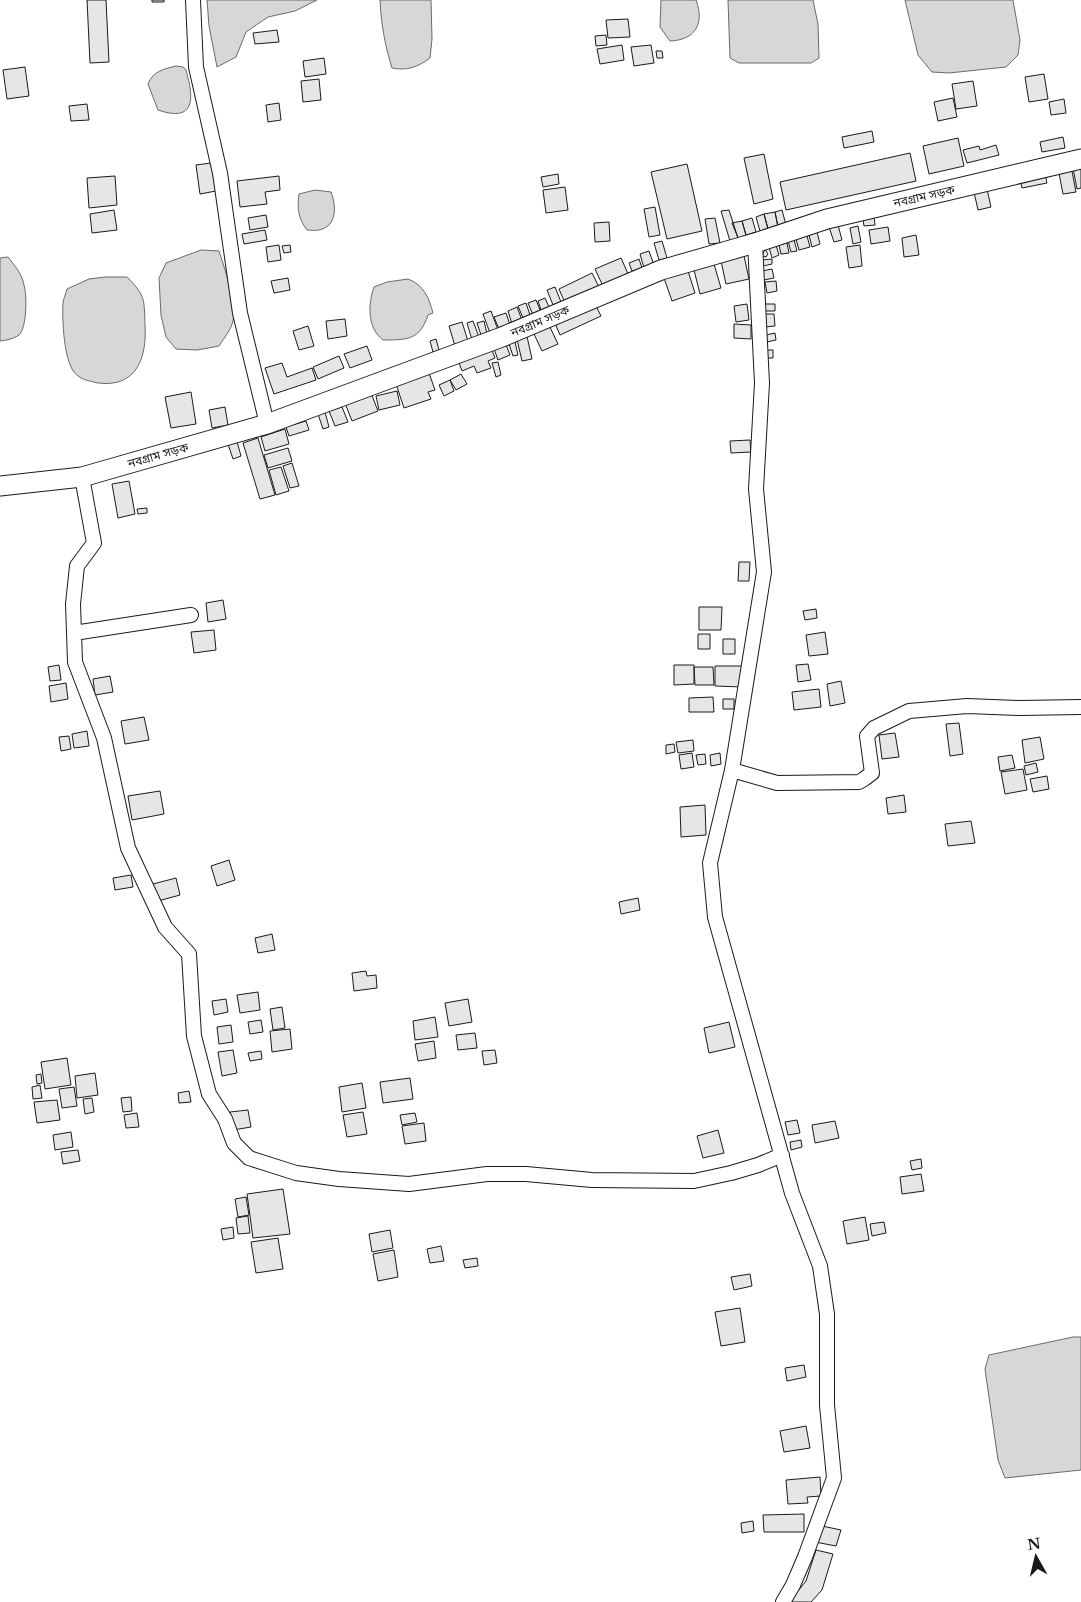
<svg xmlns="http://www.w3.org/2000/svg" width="1081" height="1602" font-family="'Libre Baskerville','Noto Sans Bengali',serif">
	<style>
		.water { fill: #d7d7d7; stroke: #6a6a6a }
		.building { fill: #e6e6e6; stroke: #1a1a1a }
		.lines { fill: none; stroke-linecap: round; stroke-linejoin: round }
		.street-casing { stroke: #1a1a1a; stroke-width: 16 }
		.secondary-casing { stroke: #1a1a1a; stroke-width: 21 }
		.street { stroke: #fff; stroke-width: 14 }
		.secondary { stroke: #fff; stroke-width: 19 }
		.labels { text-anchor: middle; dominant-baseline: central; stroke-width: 4; stroke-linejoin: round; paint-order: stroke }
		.street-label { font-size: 12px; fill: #1a1a1a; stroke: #fff }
	</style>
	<rect width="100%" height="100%" fill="#fff"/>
	<!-- water -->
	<path class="water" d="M207 0H317L295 11 268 17 246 32 236 57 217 67 209 26Z
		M380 0H431L432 39 430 58C418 67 407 71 392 68 385 46 381 23 380 0Z
		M661 0H696C705 24 695 40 670 41L660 27Z
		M728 0H813L818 24 819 58 811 63H739L730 58Z
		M905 0H1013L1020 40 1018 55 1006 67 949 73 932 72 918 55Z
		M176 66 183 67 186 70C194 98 196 123 158 110L148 84C153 71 164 69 176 66Z
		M315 190 331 192C336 205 338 226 319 230 316 231 311 230 307 230 298 218 297 208 299 194Z
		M201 250 219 251C224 266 237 306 233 321 231 330 224 338 219 346L197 350 176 349 166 337 161 315 159 278 166 263Z
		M8 257C15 266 22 274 24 285 27 294 27 328 19 335 13 339 7 340 0 341V258Z
		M105 277H127C146 296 144 300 145 325 147 357 137 388 98 383 90 381 80 380 74 372 64 359 62 321 63 304 63 299 66 294 67 289L89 279Z
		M408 279C424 285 429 298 433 313L428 315C420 340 407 340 383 340 367 328 368 304 374 287L387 282Z
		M1073 1337H1081V1470L1005 1478 998 1460 985 1369 989 1355Z"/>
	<!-- building -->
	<path class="building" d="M87 0H106L109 62 90 63Z
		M152 0H164V2H152Z
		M628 19 630 37 608 38 606 20Z
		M277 30 279 42 255 44 253 33Z
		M606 35 607 45 596 46 595 36Z
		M622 45 624 60 600 64 597 49Z
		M651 45 654 63 634 66 631 47Z
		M656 51H662L663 58H657Z
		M324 58 326 74 305 77 303 61Z
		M25 67 29 96 7 99 3 70Z
		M1044 74 1048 99 1029 102 1025 77Z
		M319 79 321 100 303 102 301 81Z
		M973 81 977 106 956 109 952 84Z
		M953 98 957 117 938 121 934 102Z
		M1064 99 1066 113 1051 115 1049 102Z
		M279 103 281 120 268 122 266 105Z
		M87 104 89 120 71 121 69 106Z
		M872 131 874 142 844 148 842 137Z
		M1063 137 1065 148 1042 152 1040 142Z
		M958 138 964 166 929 174 923 146Z
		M996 145 999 155 967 163 963 150 979 146 980 150Z
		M910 153 916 181 786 210 780 182Z
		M764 154 773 199 754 204 744 158Z
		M211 163 216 191 200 194 196 165Z
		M687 164 702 231 667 239 651 172Z
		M1071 166 1076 192 1063 194 1058 168Z
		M1081 167V188L1077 189 1073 168Z
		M1044 170 1047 183 1022 188 1019 175Z
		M558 174 559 184 543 187 541 177Z
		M115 176 117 205 89 208 87 178Z
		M279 176 280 190 265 192 267 204 240 207 237 181Z
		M565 187 568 210 546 213 543 190Z
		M987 189 991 207 978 210 974 192Z
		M655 207 660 235 649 237 644 209Z
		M114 210 117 230 92 233 90 214Z
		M729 210 738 238 730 241 721 211Z
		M782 210 786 225 778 227 775 212Z
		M775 212 778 227 768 229 764 214Z
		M764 214 768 229 760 231 756 217Z
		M266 215 268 227 250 230 248 218Z
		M874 217 875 225 864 226 863 219Z
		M715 218 720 243 709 244 705 219Z
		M752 218 756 232 746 235 742 221Z
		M742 221 746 235 738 238 732 223Z
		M609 222 610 241 595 242 594 223Z
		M838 225 842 240 834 242 829 227Z
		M858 226 861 242 853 244 850 228Z
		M888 227 890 241 871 244 869 230Z
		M265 230 267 240 244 244 242 234Z
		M817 232 820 244 812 247 809 235Z
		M916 235 919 255 904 257 902 238Z
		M807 236 810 247 799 250 796 239Z
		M794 240 797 251 791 252 788 241Z
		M662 241 667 258 659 260 654 243Z
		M787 243 789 253 781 254 779 245Z
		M279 245 281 260 268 262 266 247Z
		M290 245 291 252 284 253 282 246Z
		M776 245 779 255 772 258 769 247Z
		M860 245 862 266 849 268 846 247Z
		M765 249 768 254 766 257 762 256Z
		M649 251 654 265 644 268 640 254Z
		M744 256 749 279 726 284 721 261Z
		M621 258 629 276 603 286 595 269Z
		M639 259 642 268 632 271 629 263Z
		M772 259V264L763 266 762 260Z
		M714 264 721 288 700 294 694 270Z
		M772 269 774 278 764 280 762 271Z
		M688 271 695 293 672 301 664 278Z
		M592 273 599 287 565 303 559 289Z
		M288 278 290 290 274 293 271 281Z
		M776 281 777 291 767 293 765 282Z
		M555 287 561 302 553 305 547 290Z
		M545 298 549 307 541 310 538 301Z
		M536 300 541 312 533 315 528 303Z
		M594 302 601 316 560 335 554 321Z
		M526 303 530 315 523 318 518 306Z
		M747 304 749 320 736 322 734 306Z
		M764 304H775V311H764Z
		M517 307 522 320 512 324 508 311Z
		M491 311 498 330 490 333 483 314Z
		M506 313 510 325 499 329 494 317Z
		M764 314H774L775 326 765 327Z
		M345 319 347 336 328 339 326 321Z
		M473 321 479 337 472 340 467 323Z
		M484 321 487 334 481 335 477 323Z
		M462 322 468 341 455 346 449 326Z
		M734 324 751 325V339L734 338Z
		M549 325 558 344 542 351 533 332Z
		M308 326 314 346 299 350 293 331Z
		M526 332 532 359 522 361 516 335Z
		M775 333 776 340 767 342 766 335Z
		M436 339 439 350 433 352 430 341Z
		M505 342 510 355 498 360 493 346Z
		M515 342 518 355 513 356 509 344Z
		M367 346 372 360 350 368 344 354Z
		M491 348 495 358 488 361 491 368 477 373 474 366 462 371 458 360Z
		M765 350H773V358H765Z
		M339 356 344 368 318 379 313 367Z
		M498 362 501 375 496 377 492 363Z
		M282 363 287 377 312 368 316 380 274 394 265 368Z
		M429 373 435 390 428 392 431 399 404 408 396 384Z
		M461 374 467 384 456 390 450 380Z
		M450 380 454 391 444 396 439 385Z
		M397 391 400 405 379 410 376 396Z
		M191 392 196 424 171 428 165 397Z
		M371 393 378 411 352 421 345 403Z
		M225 407 228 425 212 428 209 410Z
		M342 407 348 422 335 426 329 411Z
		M325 412 329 427 323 429 318 414Z
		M306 421 309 430 289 436 286 427Z
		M285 429 289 444 265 451 261 437Z
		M236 438 241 456 233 459 227 441Z
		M258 438 275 495 260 499 243 443Z
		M750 440 751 452 731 453 730 441Z
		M288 448 292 461 268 468 264 455Z
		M292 463 299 486 290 488 283 466Z
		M281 467 289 491 276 495 269 470Z
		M129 481 135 514 118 518 112 484Z
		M147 508V513L138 514 137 509Z
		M739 562H750L749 581H738Z
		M223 600 226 619 208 622 206 603Z
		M699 607H722L721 630H699Z
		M816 609 817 618 805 620 803 611Z
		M214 630 216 650 194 653 191 632Z
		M825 632 828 654 809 656 806 635Z
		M698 634H710V649H698Z
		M723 639H735V654H723Z
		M808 664 811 680 798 682 796 665Z
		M59 665 61 680 50 681 48 667Z
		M674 665H694V684L674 685Z
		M715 666H742V687L715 686Z
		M694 667H713L714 685H695Z
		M110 676 113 692 95 695 93 679Z
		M841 681 845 703 830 706 827 684Z
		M66 683 68 699 51 702 49 686Z
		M819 689 821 707 794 710 792 692Z
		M713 697 714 712H689V698Z
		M723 699H734V709H723Z
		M144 717 149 740 125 744 121 721Z
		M959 723 963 754 950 756 946 724Z
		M87 731 89 746 74 748 72 734Z
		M895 733 899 757 882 759 879 735Z
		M69 736 71 749 61 751 59 737Z
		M1040 737 1044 759 1025 763 1022 740Z
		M693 740 694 751 678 753 676 742Z
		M674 744 675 752 666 754V745Z
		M692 753 694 767 681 769 679 755Z
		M720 753 721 764 711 766 710 755Z
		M705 754 706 764 698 765 696 755Z
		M1012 755 1015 768 1000 771 998 757Z
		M1036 763 1038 772 1026 775 1024 766Z
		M1023 769 1027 790 1005 794 1001 772Z
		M1047 776 1049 789 1033 792 1030 779Z
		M160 791 164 814 132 820 128 796Z
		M904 795 906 812 888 814 886 798Z
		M705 805 706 835 681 837 680 807Z
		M971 821 975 843 948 846 945 824Z
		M229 860 235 880 217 886 211 866Z
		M131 875 133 887 115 890 113 878Z
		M176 878 180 895 158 901 153 884Z
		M638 898 640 910 621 914 619 902Z
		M272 934 275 950 258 953 255 938Z
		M366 971 367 976 376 975 377 988 354 991 352 973Z
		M258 992 260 1010 240 1013 237 995Z
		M226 999 228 1012 214 1015 212 1001Z
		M468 999 472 1022 449 1026 445 1003Z
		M282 1007 285 1028 273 1030 270 1009Z
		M435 1017 438 1037 415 1040 413 1021Z
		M261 1020 263 1032 250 1034 248 1022Z
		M729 1022 735 1047 709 1053 704 1028Z
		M231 1025 233 1042 219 1044 217 1027Z
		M290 1029 292 1049 272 1052 270 1031Z
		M475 1033 477 1048 458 1050 456 1035Z
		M434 1041 436 1058 418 1061 415 1044Z
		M233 1050 237 1073 222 1076 218 1052Z
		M495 1050 497 1063 484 1065 482 1051Z
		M261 1051 262 1059 250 1061 248 1053Z
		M67 1058 71 1085 45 1089 41 1062Z
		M95 1073 98 1095 77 1098 75 1076Z
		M41 1074 42 1083 37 1084 36 1075Z
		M410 1078 413 1099 383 1103 380 1082Z
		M362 1083 366 1108 342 1112 339 1087Z
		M40 1085 42 1098 33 1099 32 1087Z
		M74 1087 77 1106 62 1108 59 1089Z
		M189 1091 191 1102 179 1103 178 1093Z
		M131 1097 132 1111 123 1112 121 1098Z
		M92 1098 94 1112 85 1114 83 1099Z
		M57 1100 60 1120 37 1123 34 1102Z
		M248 1110 251 1127 233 1130 230 1112Z
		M363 1112 367 1134 347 1137 343 1115Z
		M137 1113 139 1127 126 1128 124 1115Z
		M415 1113 417 1122 402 1125 400 1115Z
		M797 1120 800 1133 788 1135 785 1122Z
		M835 1121 839 1138 815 1143 812 1125Z
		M424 1123 426 1141 405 1144 402 1126Z
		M718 1130 724 1153 703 1158 697 1136Z
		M71 1132 73 1147 55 1150 53 1135Z
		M801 1140 802 1147 791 1150 790 1142Z
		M78 1150 80 1161 63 1164 61 1152Z
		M921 1159 922 1168 912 1170 910 1161Z
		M921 1174 924 1191 902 1194 900 1177Z
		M283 1189 290 1234 253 1238 247 1194Z
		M246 1197 249 1215 238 1217 235 1199Z
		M248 1216 250 1233 238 1234 236 1218Z
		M865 1217 869 1240 847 1244 843 1221Z
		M884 1222 886 1233 872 1236 870 1224Z
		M233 1227 234 1238 223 1240 221 1229Z
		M390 1230 393 1248 372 1252 369 1234Z
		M278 1238 283 1269 256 1273 251 1242Z
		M441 1246 444 1261 430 1263 427 1249Z
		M394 1250 398 1277 378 1281 373 1254Z
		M477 1258 478 1266 465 1268 463 1260Z
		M750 1274 752 1286 734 1290 731 1277Z
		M740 1308 745 1342 721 1346 715 1312Z
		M804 1365 806 1377 787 1381 785 1368Z
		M806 1426 810 1448 784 1452 780 1431Z
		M820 1477 821 1496 807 1497 808 1503 788 1504 786 1480Z
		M804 1514V1532H764L763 1515Z
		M753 1521 754 1531 742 1533 741 1523Z
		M822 1526 841 1530 836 1546 815 1542Z
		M816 1550 833 1554 822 1590 811 1602H789L806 1581Z"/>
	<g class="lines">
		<defs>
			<path id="street" d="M193 0 196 67 220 173 240 313 267 424
				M755 243 762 383 756 489 764 572 732 770 710 863 715 917 792 1193 820 1266 827 1314V1405L834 1478 805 1557 793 1585 783 1602
				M82 477 94 543 77 566 73 604 75 662 104 738 128 848 165 927 189 954 194 1036 209 1094 225 1119 234 1143 249 1158 296 1173 339 1179 409 1184 487 1174H526L592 1180 694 1181 731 1173 758 1165 782 1155
				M74 633 191 615
				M732 770 777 783 859 782 864 779 872 773 867 736 874 728 909 711 967 706 1020 708 1081 707"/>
			<path id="secondary" d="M0 486 82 477 267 424 502 337 661 270 755 243 827 219 1081 159"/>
		</defs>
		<!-- street casing -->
		<use href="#street" class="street-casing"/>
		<!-- secondary casing -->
		<use href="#secondary" class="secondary-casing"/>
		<!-- street -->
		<use href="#street" class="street"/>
		<!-- secondary -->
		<use href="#secondary" class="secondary"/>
	</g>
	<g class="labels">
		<!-- street labels -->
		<g class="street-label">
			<text transform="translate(924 196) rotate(-13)">নবগ্রাম সড়ক</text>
			<text transform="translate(540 321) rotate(-23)">নবগ্রাম সড়ক</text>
			<text transform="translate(158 455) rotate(-16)">নবগ্রাম সড়ক</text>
		</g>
	</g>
	<!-- north arrow -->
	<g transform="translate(1036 1557) rotate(352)" stroke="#ffffff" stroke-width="4" paint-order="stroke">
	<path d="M0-4L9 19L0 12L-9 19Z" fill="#1a1a1a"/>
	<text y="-8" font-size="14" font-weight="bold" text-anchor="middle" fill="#1a1a1a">N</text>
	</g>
</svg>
